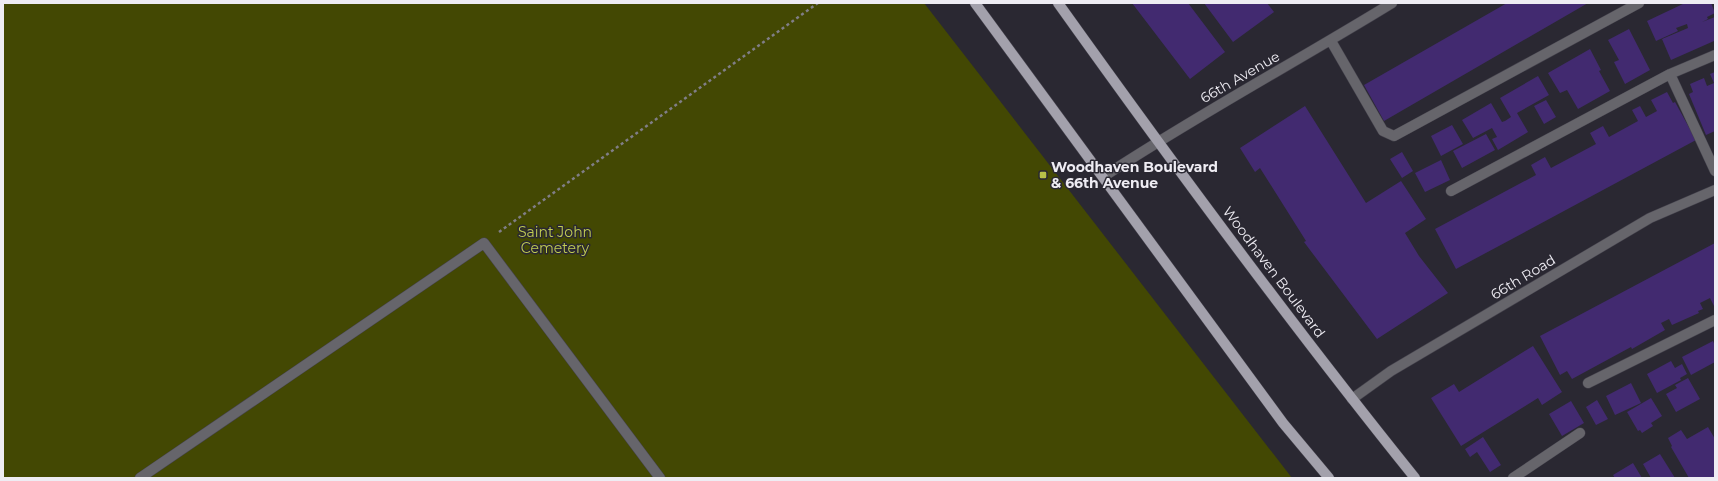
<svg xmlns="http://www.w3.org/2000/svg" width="1718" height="481" font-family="Montserrat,sans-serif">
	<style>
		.green { fill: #434803 }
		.building { fill: #422a70 }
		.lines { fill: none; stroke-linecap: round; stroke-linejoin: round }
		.minor-casing { stroke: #45434d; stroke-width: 11 }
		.major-casing { stroke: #45434d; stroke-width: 11 }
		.path { stroke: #807e87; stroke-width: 2.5; stroke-dasharray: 3 3; stroke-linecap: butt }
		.minor { stroke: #66656b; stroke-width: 10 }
		.major { stroke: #a3a1ac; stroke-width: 10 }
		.poi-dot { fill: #b7c148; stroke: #2a2832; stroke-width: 1.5 }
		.labels { text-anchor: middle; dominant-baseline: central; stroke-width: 3; stroke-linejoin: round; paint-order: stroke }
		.street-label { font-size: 14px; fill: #eeecf3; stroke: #2a2832 }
		.poi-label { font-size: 14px; font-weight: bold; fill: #eeecf3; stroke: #2a2832; text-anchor: start }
		.park-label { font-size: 14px; fill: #c1cc52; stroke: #2a2832 }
	</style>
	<rect width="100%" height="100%" fill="#2a2832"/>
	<!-- green -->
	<path class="green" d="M3 3H924L1292 478H3Z"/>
	<!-- building -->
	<path class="building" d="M1132 3H1188L1225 52 1190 79Z
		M1204 3H1267L1274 12 1233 42Z
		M1507 3H1588L1384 121 1364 85Z
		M1685 3H1711L1715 13 1707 17 1708 19 1702 22 1715 17V39L1714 41 1671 60 1662 39 1688 28 1687 24 1676 28 1678 31 1656 41 1647 21Z
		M1629 29 1650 70 1625 84 1614 62 1619 60 1608 40Z
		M1590 49 1601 70 1599 71 1610 91 1578 109 1567 90 1560 93 1548 73Z
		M1715 72V131L1706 135 1689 94 1693 92 1690 84 1704 78 1707 86 1714 83 1710 74Z
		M1538 76 1549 95 1517 113 1528 132 1498 150 1492 139 1497 137 1492 128 1473 138 1462 120 1491 103 1502 122 1505 121 1511 117 1500 98Z
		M1667 92 1673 103 1675 102 1696 140 1456 269 1435 229 1536 175 1531 165 1545 157 1551 168 1596 144 1590 133 1603 126 1609 137 1638 121 1632 110 1640 106 1646 117 1657 111 1651 100Z
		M1546 100 1556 117 1544 124 1534 106Z
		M1305 106 1366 203 1401 181 1426 219 1405 233 1419 256 1448 293 1377 339 1304 242 1306 241 1260 168 1255 172 1240 148Z
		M1452 125 1463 144 1441 156 1431 136Z
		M1486 134 1495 150 1462 168 1453 151Z
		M1402 152 1413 171 1402 178 1390 159Z
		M1441 160 1450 180 1425 192 1415 173Z
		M1715 243V308L1710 298 1700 303 1703 309 1698 311 1699 313 1672 325 1669 319 1661 323 1665 330 1632 349 1631 347 1572 379 1567 371 1560 375 1540 336Z
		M1713 341 1715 346V362L1691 375 1682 357Z
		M1533 346 1562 392 1542 405 1538 398 1461 446 1431 398 1454 384 1459 392Z
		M1671 361 1675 368 1682 364 1687 374 1680 378 1681 380 1657 393 1647 374Z
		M1688 378 1700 399 1676 412 1666 394 1677 388 1675 385Z
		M1631 383 1641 403 1615 415 1606 396Z
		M1651 398 1662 416 1651 423 1653 426 1642 433 1640 430 1638 431 1627 412Z
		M1597 400 1608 419 1596 425 1586 407Z
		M1571 401 1584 423 1562 436 1549 414Z
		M1708 427 1715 439V478H1689L1671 447 1672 446 1668 438 1681 430 1687 439Z
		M1483 437 1501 465 1490 472 1477 452 1470 457 1465 449Z
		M1660 454 1675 478H1651L1643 464Z
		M1633 463 1642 478H1615L1613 475Z"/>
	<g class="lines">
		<defs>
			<path id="minor" d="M1331 41 1383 131 1394 136 1639 3
				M1670 74 1715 171
				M1103 177C1197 115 1296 62 1392 3
				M1451 191 1670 74 1715 55
				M1588 383 1715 320
				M1352 399 1391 371 1650 218 1715 190
				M140 478 484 243 660 478
				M1513 478 1580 433"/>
			<path id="major" d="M975 3 1283 423 1329 478
				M1058 3C1173 164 1291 324 1415 478"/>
		</defs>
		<!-- minor casing -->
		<use href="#minor" class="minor-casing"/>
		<!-- major casing -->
		<use href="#major" class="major-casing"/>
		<!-- path -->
		<path class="path" d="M499 232 818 3"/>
		<!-- minor -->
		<use href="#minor" class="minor"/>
		<!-- major -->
		<use href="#major" class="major"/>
	</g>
	<!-- markers -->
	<rect class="poi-dot" x="1039" y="171" width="8" height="8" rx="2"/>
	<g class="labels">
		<!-- street labels -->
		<g class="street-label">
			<text transform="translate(1240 77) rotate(-30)">66th Avenue</text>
			<text transform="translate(1274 272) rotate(53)">Woodhaven Boulevard</text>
			<text transform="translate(1523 277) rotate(-31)">66th Road</text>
		</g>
		<!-- poi labels -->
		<g class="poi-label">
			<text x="1051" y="167">Woodhaven Boulevard<tspan x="1051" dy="16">&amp; 66th Avenue</tspan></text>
		</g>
		<!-- park labels -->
		<g class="park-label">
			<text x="555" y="232">Saint John<tspan x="555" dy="16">Cemetery</tspan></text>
		</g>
	</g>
	<!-- border -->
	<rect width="1718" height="481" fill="none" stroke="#eeecf3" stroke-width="8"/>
</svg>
